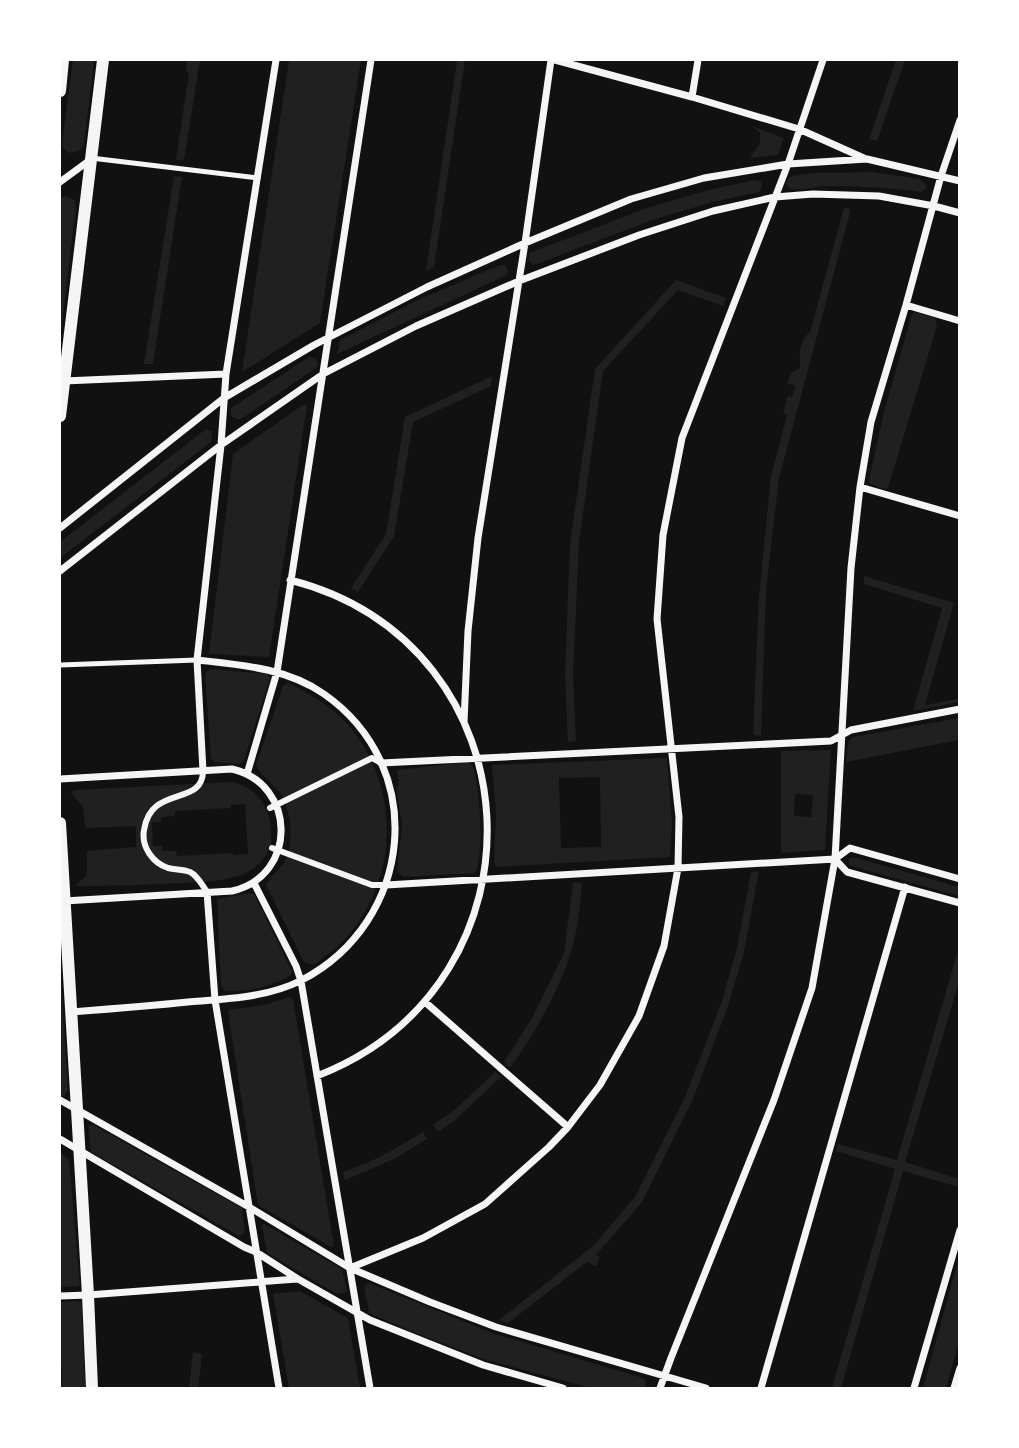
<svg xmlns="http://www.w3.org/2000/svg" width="1019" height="1448" font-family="Roboto,sans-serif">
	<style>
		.green { fill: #202020; fill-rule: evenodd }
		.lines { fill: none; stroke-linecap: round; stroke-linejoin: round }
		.service { stroke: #f5f5f5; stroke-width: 5 }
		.pedestrian { stroke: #f5f5f5; stroke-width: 6 }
		.minor { stroke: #f5f5f5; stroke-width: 7 }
		.tertiary { stroke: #f5f5f5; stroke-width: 12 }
	</style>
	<rect width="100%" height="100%" fill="#111"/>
	<!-- green -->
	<path class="green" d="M73 60H94L84 145 80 151 69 153 63 148 62 142Z
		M187 60H200L184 160H176L189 73 186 70Z
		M289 60H361L320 323 242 372Z
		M457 60H465L434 267 426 271Z
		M896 60H905L877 141 869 139Z
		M752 126 784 138 778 155 750 158 760 143V133Z
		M872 172 920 179 927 186 922 192C890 188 860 186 827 186 815 186 800 192 789 188L786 183 789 178 792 176 814 173Z
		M174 176 182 177 153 364H144Z
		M755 180 761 182 762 186 759 192 713 202 658 218 534 265 529 261V253L647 208 708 190Z
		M65 196 75 200 76 206 60 341V198Z
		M844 208 851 209 779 478 766 590 761 736 753 735 759 596 771 476 787 415 783 413 788 396 792 397 795 386 787 383 791 373 800 368C800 355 798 341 810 332Z
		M500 265H505L508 271 507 275 337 354 340 340 420 299Z
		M676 280 726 298 723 306 678 290 603 371 579 542 573 675 576 741 568 742 565 675 570 544 595 369Z
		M914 312 935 318 937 326 888 488 885 489 870 484 869 479 885 408 911 317Z
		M309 357 315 358 318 363 316 368 241 419H237L231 416V408Z
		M492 376 491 386 413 422 394 536 358 592 351 588 386 534 405 417Z
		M304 404 307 406 269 657 209 654 233 454Z
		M206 429 212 431 211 442 60 558V542Z
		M864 576 954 603 925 705 959 699V702L913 711 942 608 864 584Z
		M212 669 268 674 270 678 244 761 239 764 214 762 211 758 205 675 207 671Z
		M288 683C309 693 334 708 349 726 401 787 399 878 346 938 337 948 325 957 313 965L304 962 266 885C271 875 282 868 286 859 294 842 291 810 281 794 274 784 261 777 256 765L283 686Z
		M959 718V740L846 762 848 742 853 737Z
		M831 750 825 850 781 853V751ZM795 794 813 795 811 817 794 816Z
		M667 758 672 823 670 857 497 867 494 862 496 814 492 765ZM600 777 601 847 561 848 559 778Z
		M467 762C469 763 471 764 472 766 481 780 484 860 475 873L404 877 397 872 402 825 396 786 399 785 397 770Z
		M230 782C257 785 272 810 271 835 271 836 271 845 271 846 267 858 253 871 241 875 222 882 202 882 183 883 147 885 111 886 75 886L87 875V851L136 847V826L85 828 83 806 71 793 74 790ZM245 804 248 854 233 855V853L177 856 176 851H162V846H153L152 823 161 822V817L175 816V811L231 808V805Z
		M853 857 959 887V896L851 866 849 863V859Z
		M759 871 744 952 728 1006 693 1099 642 1202 596 1255 600 1257 596 1266 587 1262 508 1323 499 1320 593 1246 635 1197 685 1097 721 1004 737 948 751 872Z
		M582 882C580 905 578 930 571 952 558 993 535 1033 510 1068L504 1062 532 1018 564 953 573 883Z
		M250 893 254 894 292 971 291 975C274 986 245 993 225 991L221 986 217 899Z
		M959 947V982L905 1162 959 1179V1187L903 1171 841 1388H832L895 1169 836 1151 838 1144 897 1160Z
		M60 964 68 1090 65 1095 60 1096Z
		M290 997 293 999 334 1246 331 1247 258 1205 228 1012 229 1010 264 1005Z
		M495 1072 501 1077 454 1121 438 1132 433 1125 457 1108Z
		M93 1125 242 1208 245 1232 239 1236 91 1152 88 1126Z
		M423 1132 427 1139 394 1159 345 1180 343 1172C373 1162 397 1148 423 1132Z
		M60 1153 68 1158 70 1170 80 1286 61 1287 60 1286Z
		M264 1224 342 1269 347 1292 337 1294 267 1253 262 1225Z
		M959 1257V1342L946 1388H923Z
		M369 1283 495 1334 643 1378 646 1382 645 1388H591L487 1360 418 1334 369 1313 364 1286Z
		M300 1291 348 1318 360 1388H289L273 1294Z
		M77 1301 81 1303 85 1388H62L60 1304 62 1302Z
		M193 1352 202 1354 198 1388H189Z"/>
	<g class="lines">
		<!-- service -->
		<path class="service" d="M91 158 258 178
			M60 665 197 660"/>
		<!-- pedestrian -->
		<path class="pedestrian" d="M203 771C203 807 151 784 144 830 141 847 153 863 168 868 175 870 183 869 190 872 198 876 202 885 207 892
			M270 808 372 758 381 763
			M272 848 372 885H386"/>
		<!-- minor -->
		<path class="minor" d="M555 60 692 97 799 129 866 159
			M692 97 698 60
			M60 182 90 160
			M906 305 960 321
			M64 381 226 374
			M860 487 960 516
			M60 528 224 398 314 345 427 287 525 243 631 199 704 178 788 164 867 159 960 181
			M60 571 221 445 323 374 416 326 519 281 639 235 713 211 775 197 813 194 879 196 934 206 960 213
			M290 580C540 644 556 983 317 1076
			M464 722 468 631 478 538 525 243 551 60
			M381 763 831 741 851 730 960 709
			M203 771 197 660 221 445 226 374 276 60
			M247 774 277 672 371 60
			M60 779 232 769C297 784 298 876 232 891L64 901
			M835 859 847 872 960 903
			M254 883 296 966 301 981 370 1388
			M386 885 835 859 850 848 960 879
			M207 892 215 1000 279 1388
			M425 1002 568 1127
			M71 1012C110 1009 149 1006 188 1002 225 999 267 998 302 980 413 922 430 768 324 694 287 668 242 665 197 660
			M60 1100 249 1207 350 1268 430 1302 496 1327 706 1388
			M60 1139 244 1247 256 1252 298 1279 370 1320 483 1365 563 1388
			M350 1268 423 1238 485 1204 549 1147 568 1127 600 1085 639 1016 664 946 678 868 679 817 657 619 663 535 682 438 788 164 823 60
			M60 1296 88 1295 297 1279
			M660 1388 671 1358 774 1100 812 988 835 859 851 568 860 487 871 422 906 305 941 176 960 120
			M761 1388 905 887
			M914 1388 960 1230
			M954 1388 960 1368"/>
		<!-- tertiary -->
		<path class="tertiary" d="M60 91 63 60
			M60 416 103 60
			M60 823 88 1295 92 1388"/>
	</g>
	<!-- border -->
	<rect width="1019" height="1448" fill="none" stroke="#ffffff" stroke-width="122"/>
</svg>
